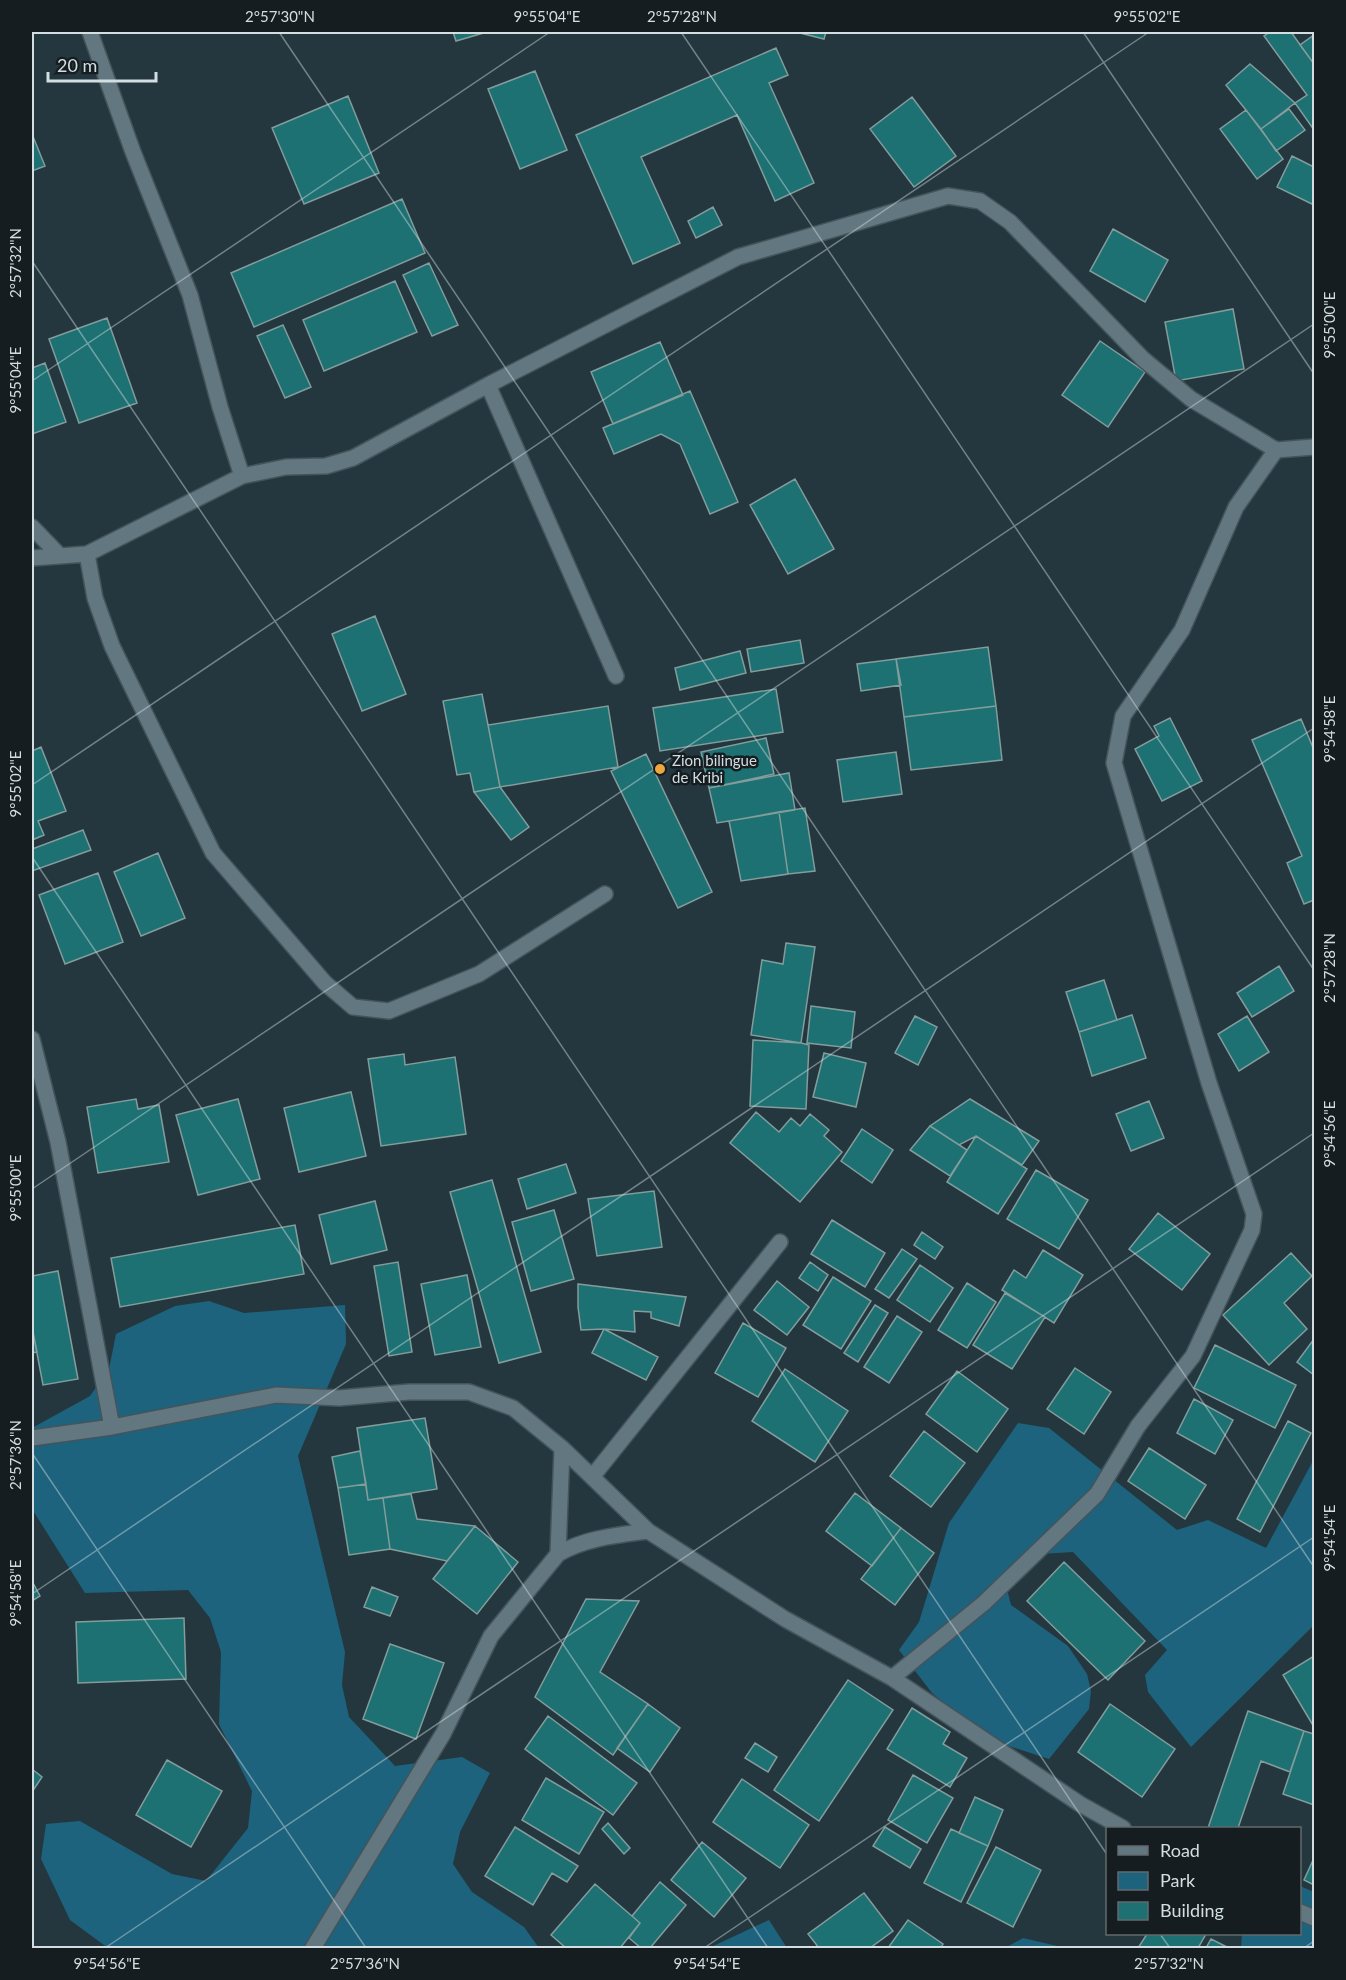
<svg xmlns="http://www.w3.org/2000/svg" width="1346" height="1980" font-family="Lato,sans-serif">
	<style>
		.green { fill: #1d637d }
		.building { fill: #1d7172; stroke: #839c9c; stroke-width: 1.5 }
		.lines { fill: none; stroke-linecap: round; stroke-linejoin: round }
		.minor-casing { stroke: #44545a; stroke-width: 18 }
		.minor { stroke: #627780; stroke-width: 15 }
		.ticks { fill: none; stroke: #d3dee3; stroke-width: 1.5; stroke-opacity: 0.45 }
		.poi-dot { fill: #efa73d; stroke: #151d20; stroke-width: 2 }
		.labels { text-anchor: middle; dominant-baseline: central; stroke-width: 5; stroke-linejoin: round; paint-order: stroke }
		.poi-label { font-size: 15px; fill: #d3dee3; stroke: #151d20; text-anchor: start }
		.neatline { fill: none; stroke: #d3dee3; stroke-width: 2 }
		.ticks-label { font-size: 15px; text-anchor: middle; fill: #d3dee3 }
	</style>
	<rect width="100%" height="100%" fill="#24373f"/>
	<!-- green -->
	<path class="green" d="M209 1301 244 1313 345 1305 346 1344 298 1456 345 1652 342 1685 349 1717 395 1766 462 1757 490 1773 460 1832 453 1864 472 1892 524 1927 539 1948H108L70 1920 41 1859 46 1824 80 1821 172 1874 206 1881 248 1828 252 1791 219 1724 221 1652 210 1618 188 1590 85 1593 32 1509V1428L90 1396 109 1369 116 1334 175 1306Z
		M1018 1423 1049 1428 1177 1530 1208 1520 1266 1548 1314 1459V1625L1191 1747 1148 1692 1145 1675 1167 1650 1073 1552 1041 1554 1007 1589 1011 1605 1068 1646 1087 1674 1091 1691 1089 1709 1049 1759 1003 1744 959 1715 932 1693 899 1650 919 1622 949 1523Z
		M1300 1886 1314 1892V1948H1241L1242 1934H1300Z
		M769 1920 787 1948H709Z
		M1023 1938 1057 1946 1059 1948H1005Z"/>
	<!-- building -->
	<path class="building" d="M453 32H487L456 41Z
		M796 32H826L824 39Z
		M1270 32H1291L1314 64V130L1295 103 1307 95 1264 36Z
		M1314 35V64L1300 45Z
		M776 48 788 75 769 83 814 183 775 201 737 115 641 157 680 243 633 264 576 135Z
		M1250 64 1295 103 1261 129 1226 85Z
		M535 71 567 150 520 169 488 89Z
		M348 96 379 173 304 204 272 128Z
		M912 97 956 156 914 187 870 129Z
		M1289 109 1305 130 1276 151 1261 129Z
		M1246 110 1283 159 1257 179 1220 129Z
		M32 134 45 166 32 171Z
		M1292 156 1314 167V205L1277 187Z
		M402 199 425 253 254 327 231 273Z
		M713 207 722 225 696 238 688 221Z
		M1113 229 1168 260 1145 302 1090 271Z
		M429 263 458 325 432 336 403 275Z
		M395 281 417 332 324 371 303 320Z
		M1233 309 1244 369 1176 381 1165 322Z
		M107 318 137 403 79 423 49 339Z
		M283 325 311 387 285 398 257 336Z
		M1100 341 1145 372 1108 427 1062 395Z
		M660 342 683 395 613 424 591 372Z
		M45 363 66 422 32 434V368Z
		M690 391 738 502 710 514 680 444 661 434 614 454 603 428Z
		M795 479 834 549 788 574 750 505Z
		M375 616 406 694 362 711 332 634Z
		M800 640 804 663 751 672 747 649Z
		M988 647 996 706 904 717 896 659Z
		M740 651 746 673 680 690 675 668Z
		M896 659 901 685 861 691 857 664Z
		M776 689 783 732 660 751 653 708Z
		M482 694 500 787 474 792 470 773 457 775 443 701Z
		M608 706 618 767 500 787 488 725Z
		M996 706 1002 760 911 770 904 717Z
		M1170 718 1202 781 1162 801 1135 749 1159 736 1154 726Z
		M1301 719 1314 750V900L1304 904 1287 863 1302 856 1252 740Z
		M766 738 774 774 709 788 701 752Z
		M41 747 66 811 38 821 44 835 32 840V751Z
		M896 752 902 794 843 802 837 760Z
		M646 754 712 892 678 908 611 771Z
		M789 773 795 810 717 823 709 788Z
		M500 787 529 827 511 840 474 792Z
		M805 808 815 871 788 874 779 812Z
		M779 812 788 874 741 881 729 821Z
		M83 830 91 850 32 871V849Z
		M158 853 185 918 141 936 114 872Z
		M98 873 123 942 65 964 39 895Z
		M786 943 815 947 801 1043 751 1035 762 960 783 964Z
		M1279 966 1294 991 1252 1017 1237 993Z
		M1104 980 1117 1020 1079 1032 1066 992Z
		M811 1006 855 1012 851 1048 807 1043Z
		M1132 1015 1146 1058 1092 1076 1079 1032Z
		M915 1016 937 1027 918 1065 895 1053Z
		M1247 1016 1269 1052 1239 1071 1218 1034Z
		M753 1040 801 1043 809 1045 806 1109 750 1106Z
		M824 1053 866 1063 856 1107 813 1097Z
		M404 1054 405 1065 455 1057 466 1134 381 1146 368 1059Z
		M351 1092 366 1156 299 1172 284 1108Z
		M136 1099 138 1109 159 1105 169 1162 98 1173 87 1107Z
		M238 1099 260 1179 198 1195 176 1115Z
		M970 1099 1039 1141 1022 1165 976 1136 959 1145 930 1126Z
		M1149 1101 1164 1138 1131 1151 1116 1114Z
		M756 1112 779 1132 791 1118 800 1126 810 1114 829 1130 824 1136 842 1152 800 1202 730 1143Z
		M930 1126 967 1150 950 1176 910 1150Z
		M862 1129 893 1150 872 1183 841 1161Z
		M976 1136 1027 1169 998 1214 947 1182Z
		M566 1164 576 1193 527 1209 518 1179Z
		M1036 1170 1088 1200 1059 1249 1007 1219Z
		M492 1180 541 1352 499 1363 450 1192Z
		M654 1191 662 1247 597 1256 588 1199Z
		M375 1201 387 1250 331 1264 319 1215Z
		M554 1210 574 1279 531 1291 512 1222Z
		M1158 1213 1210 1254 1182 1290 1129 1249Z
		M832 1220 885 1253 865 1287 811 1254Z
		M295 1225 304 1274 120 1307 111 1258Z
		M922 1232 943 1247 935 1259 914 1245Z
		M902 1249 917 1259 889 1298 875 1289Z
		M1043 1250 1083 1275 1054 1323 1002 1290 1014 1270 1026 1278Z
		M1291 1253 1312 1276 1284 1303 1307 1329 1269 1365 1223 1315Z
		M398 1262 412 1352 389 1356 374 1266Z
		M810 1262 828 1275 818 1291 799 1278Z
		M920 1265 953 1288 930 1322 897 1300Z
		M58 1271 78 1379 43 1385 32 1327V1276Z
		M467 1275 481 1347 435 1355 421 1284Z
		M833 1277 871 1301 841 1349 803 1325Z
		M777 1281 809 1307 787 1335 754 1310Z
		M967 1283 996 1302 967 1348 938 1330Z
		M578 1284 686 1297 679 1326 651 1318V1312L634 1311 635 1332 604 1329 581 1330 578 1307Z
		M1005 1293 1045 1317 1012 1369 973 1345Z
		M875 1305 888 1313 858 1362 844 1353Z
		M897 1316 922 1332 889 1383 864 1367Z
		M743 1323 786 1348 758 1397 715 1373Z
		M32 1327 37 1352 32 1353Z
		M604 1329 658 1357 646 1380 592 1353Z
		M1314 1339V1375L1297 1362Z
		M1215 1345 1296 1385 1275 1428 1194 1388Z
		M1075 1368 1111 1392 1084 1434 1047 1409Z
		M785 1369 848 1411 815 1462 752 1421Z
		M957 1371 1008 1409 977 1452 926 1414Z
		M1194 1399 1233 1420 1215 1454 1177 1433Z
		M425 1418 437 1489 368 1500 357 1428Z
		M1288 1421 1311 1433 1260 1532 1237 1519Z
		M924 1431 965 1463 931 1507 890 1476Z
		M1149 1448 1206 1485 1185 1519 1128 1481Z
		M360 1451 366 1484 338 1488 332 1457Z
		M366 1484 368 1500 383 1498 390 1549 349 1555 338 1488Z
		M855 1493 901 1528 872 1566 826 1531Z
		M411 1494 417 1519 475 1526 447 1561 390 1549 383 1498Z
		M475 1526 518 1562 477 1614 433 1579Z
		M901 1528 934 1553 895 1605 861 1579Z
		M1064 1562 1145 1641 1108 1680 1027 1601Z
		M32 1581 40 1596 32 1601Z
		M372 1587 398 1597 390 1616 364 1607Z
		M586 1599 639 1601 600 1672 648 1704 613 1755 535 1697Z
		M184 1618 186 1679 78 1683 76 1622Z
		M390 1644 444 1663 416 1739 363 1719Z
		M1314 1656V1727L1283 1675Z
		M848 1680 893 1710 819 1821 774 1790Z
		M648 1704 680 1728 650 1772 617 1748Z
		M1110 1704 1175 1749 1142 1797 1078 1752Z
		M912 1708 950 1732 943 1744 967 1758 950 1787 887 1749Z
		M1248 1711 1304 1731 1290 1772 1261 1761 1238 1828H1208Z
		M548 1716 637 1783 613 1815 525 1749Z
		M1304 1731 1314 1734V1805L1283 1794Z
		M755 1743 777 1757 768 1772 745 1758Z
		M167 1760 222 1791 191 1847 136 1815Z
		M32 1769 42 1777 32 1792Z
		M913 1775 953 1798 927 1843 888 1820Z
		M546 1778 604 1812 579 1854 522 1820Z
		M742 1779 809 1825 780 1868 713 1822Z
		M975 1797 1003 1810 988 1846 959 1833Z
		M608 1823 630 1848 624 1854 602 1829Z
		M515 1827 578 1866 567 1882 552 1873 533 1905 485 1876Z
		M885 1827 921 1849 910 1868 873 1846Z
		M951 1829 988 1846 961 1902 924 1883Z
		M702 1842 746 1878 714 1917 671 1880Z
		M996 1847 1041 1870 1013 1927 967 1903Z
		M1314 1858V1885L1304 1880Z
		M660 1882 686 1905 650 1948H641L629 1938 640 1923 632 1916Z
		M595 1884 640 1923 620 1948H566L551 1935Z
		M864 1893 893 1931 870 1948H819L808 1934Z
		M908 1920 943 1944 941 1948H888Z
		M1147 1934H1206L1198 1948H1138Z
		M1211 1939 1227 1947 1226 1948H1206Z"/>
	<g class="lines">
		<defs>
			<path id="minor" d="M90 32 133 152 190 295 220 407 242 476
				M488 385 616 676
				M32 527 60 556
				M87 554 95 598 112 646 213 853 325 983 353 1007 389 1011 479 974 605 894
				M32 558 87 554 242 476 286 467 326 466 353 458 488 385 738 257 948 196 980 201 1010 222 1143 359 1191 399 1276 450 1314 447
				M32 1039 58 1142 112 1427
				M32 1438 112 1427 276 1395 339 1398 409 1392H469L513 1408 562 1448 648 1531 785 1619 892 1678 1080 1804 1123 1828
				M592 1477 780 1242
				M558 1554 562 1448
				M892 1678 984 1603 1097 1494 1138 1426 1193 1356 1252 1230 1254 1214 1209 1083 1114 763 1123 716 1182 630 1236 507 1276 450
				M1300 1912 1314 1918
				M313 1948 443 1734 491 1636 558 1554C585 1538 618 1535 648 1531"/>
		</defs>
		<!-- minor casing -->
		<use href="#minor" class="minor-casing"/>
		<!-- minor -->
		<use href="#minor" class="minor"/>
	</g>
	<!-- ticks -->
	<path class="ticks" d="M279 32 1314 1567M681 32 1314 970M1083 32 1314 374M32 261 1108 1856M32 381 550 32M32 785 1149 32M32 857 768 1948M32 1189 1314 324M32 1453 366 1948M32 1594 1314 728M1160 1934 1170 1948M105 1948 1314 1133M704 1948 1314 1537M1304 1948 1314 1941"/>
	<!-- markers -->
	<circle class="poi-dot" cx="660" cy="769" r="6"/>
	<g class="labels">
		<!-- poi labels -->
		<g class="poi-label">
			<text x="672" y="760">Zion bilingue<tspan x="672" dy="17">de Kribi</tspan></text>
		</g>
	</g>
	<!-- border -->
	<rect width="1346" height="1980" fill="none" stroke="#151d20" stroke-width="66"/>
	<!-- legend -->
	<rect x="1106" y="1827" width="195" height="108" fill="#151d20" stroke="#616a6e" stroke-width="1.5"/>
	<rect x="1118" y="1846" width="30" height="9" fill="#627780" stroke="#616a6e" stroke-width="1.5"/>
	<text x="1160" y="1857" font-size="18" fill="#d3dee3">Road</text>
	<rect x="1118" y="1872" width="30" height="18" fill="#1d637d" stroke="#616a6e" stroke-width="1.5"/>
	<text x="1160" y="1887" font-size="18" fill="#d3dee3">Park</text>
	<rect x="1118" y="1902" width="30" height="18" fill="#1d7172" stroke="#616a6e" stroke-width="1.5"/>
	<text x="1160" y="1917" font-size="18" fill="#d3dee3">Building</text>
	<!-- scale -->
	<path d="M48 72v9h108v-9" fill="none" stroke="#d3dee3" stroke-width="3"/>
	<text x="57" y="72" font-size="18" fill="#d3dee3" stroke="#151d20" stroke-width="4.5" paint-order="stroke">20 m</text>
	<rect x="33" y="33" width="1280" height="1914" class="neatline"/>
	<g class="ticks-label">
		<text x="280" y="22">2°57'30"N</text>
		<text x="547" y="22">9°55'04"E</text>
		<text x="682" y="22">2°57'28"N</text>
		<text x="1147" y="22">9°55'02"E</text>
		<text transform="translate(16 263) rotate(-90)" y="5">2°57'32"N</text>
		<text transform="translate(1330 325) rotate(-90)" y="5">9°55'00"E</text>
		<text transform="translate(16 380) rotate(-90)" y="5">9°55'04"E</text>
		<text transform="translate(1330 729) rotate(-90)" y="5">9°54'58"E</text>
		<text transform="translate(16 784) rotate(-90)" y="5">9°55'02"E</text>
		<text transform="translate(1330 968) rotate(-90)" y="5">2°57'28"N</text>
		<text transform="translate(1330 1134) rotate(-90)" y="5">9°54'56"E</text>
		<text transform="translate(16 1188) rotate(-90)" y="5">9°55'00"E</text>
		<text transform="translate(16 1455) rotate(-90)" y="5">2°57'36"N</text>
		<text transform="translate(1330 1538) rotate(-90)" y="5">9°54'54"E</text>
		<text transform="translate(16 1593) rotate(-90)" y="5">9°54'58"E</text>
		<text x="107" y="1969">9°54'56"E</text>
		<text x="365" y="1969">2°57'36"N</text>
		<text x="707" y="1969">9°54'54"E</text>
		<text x="1169" y="1969">2°57'32"N</text>
	</g>
</svg>
